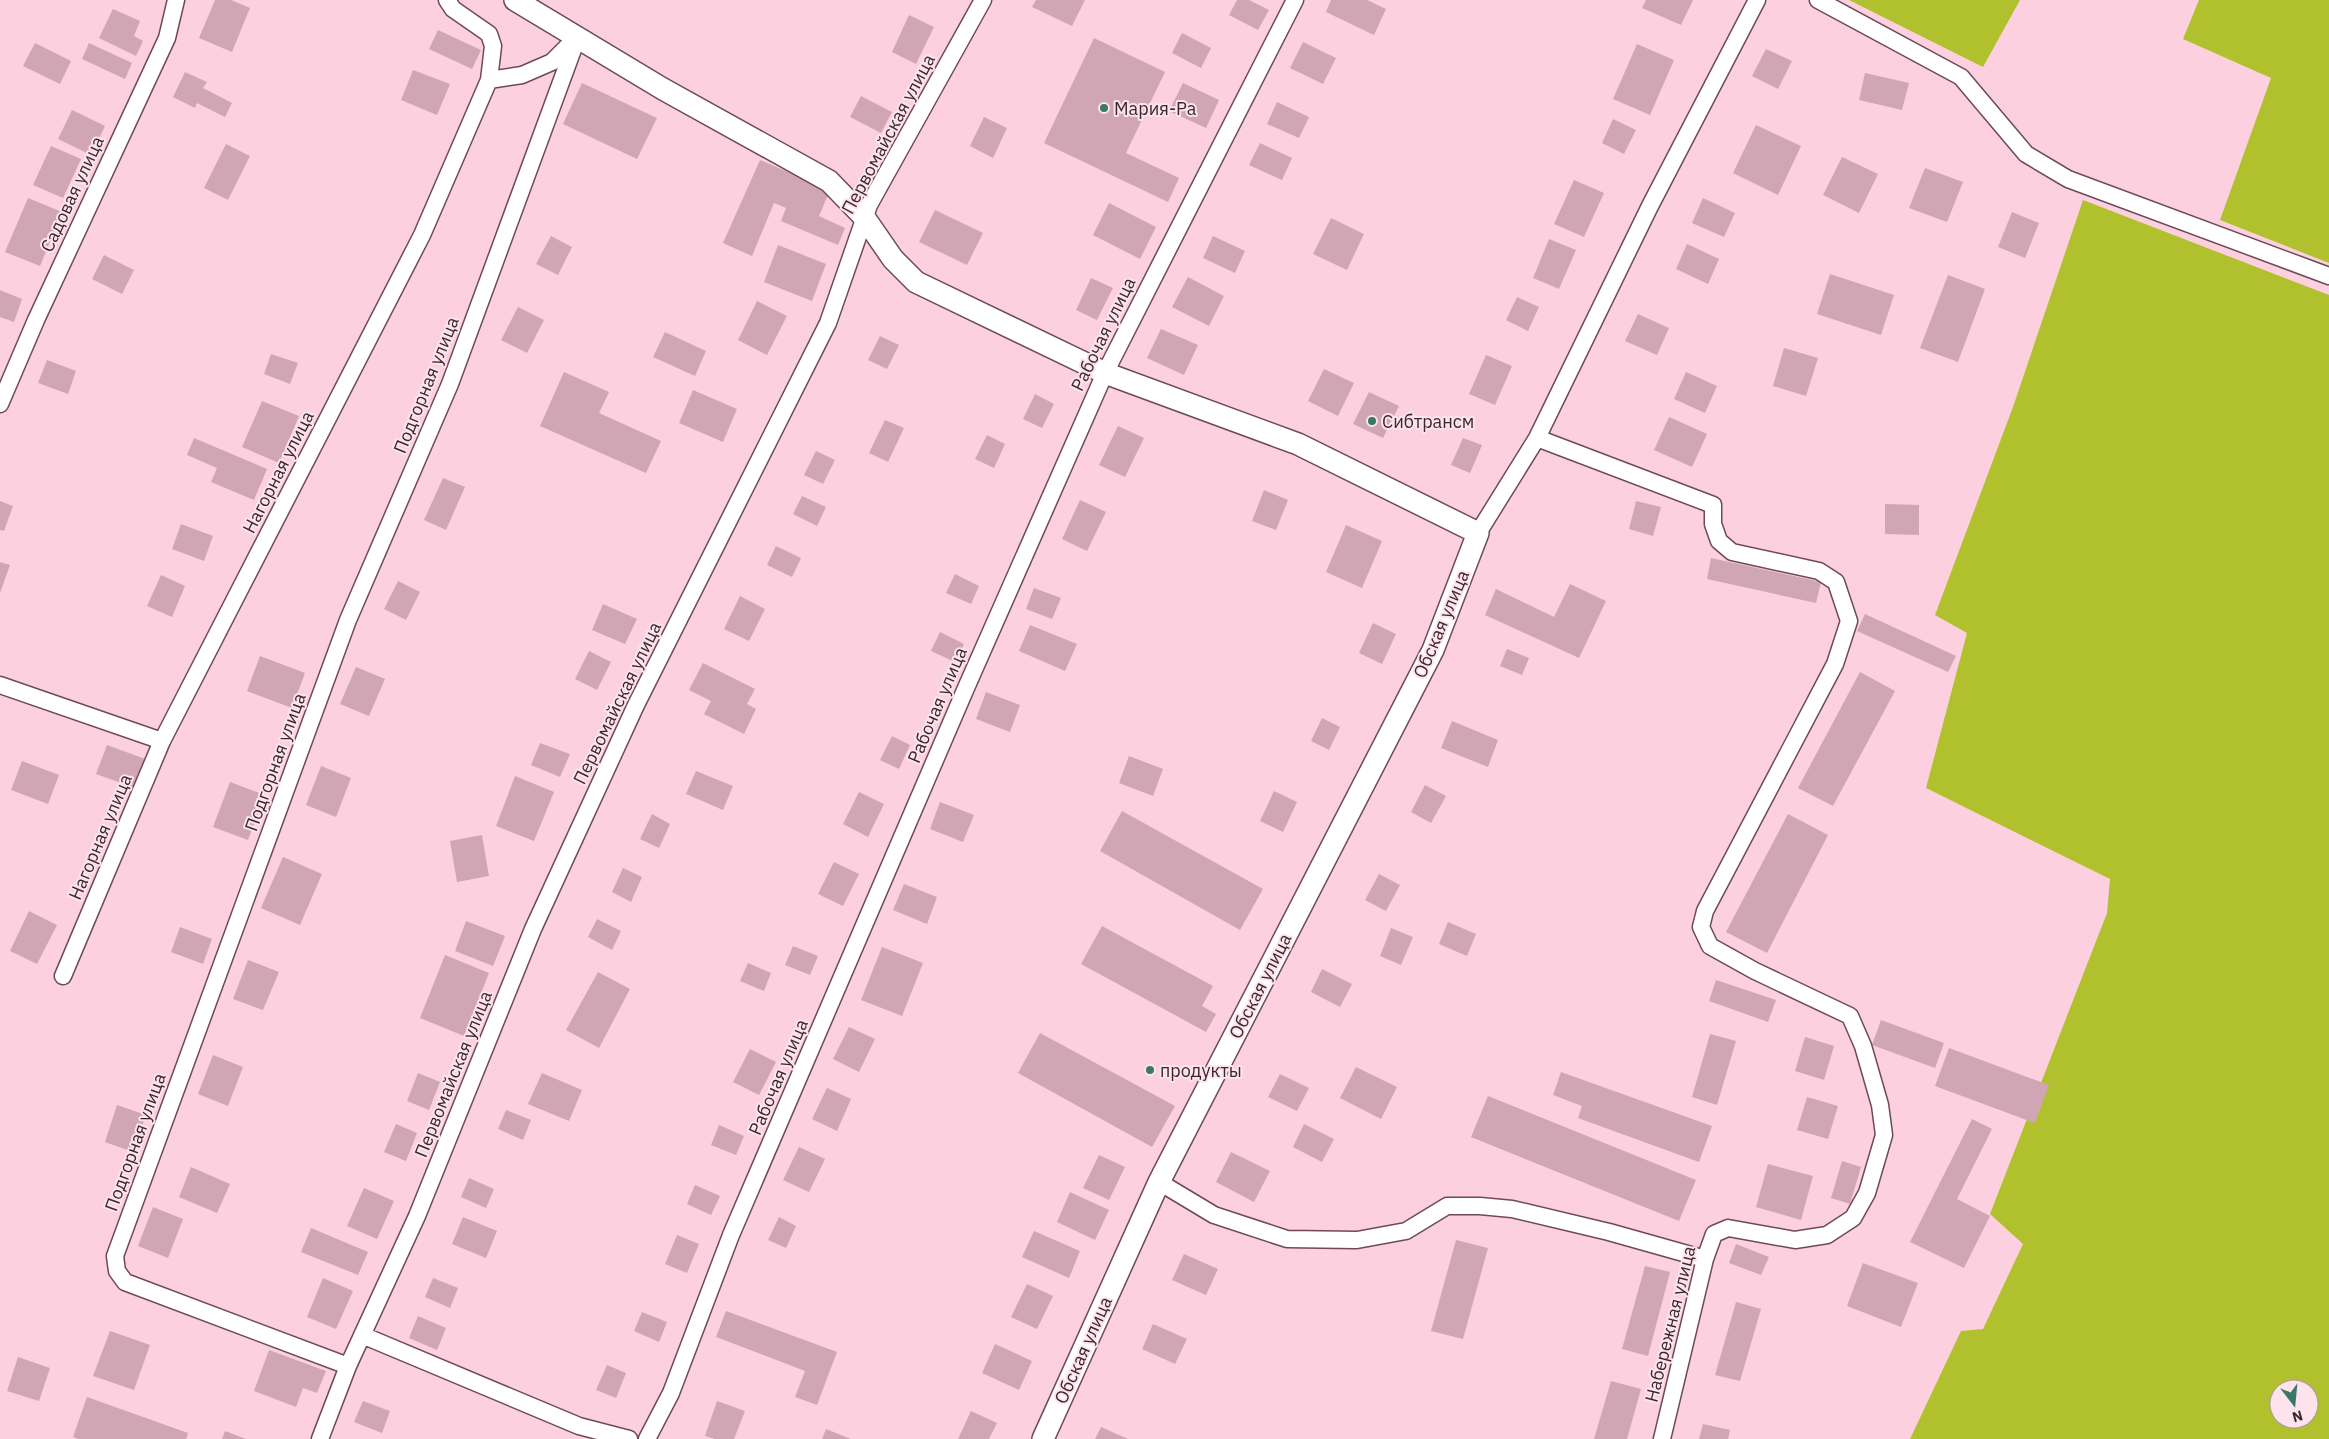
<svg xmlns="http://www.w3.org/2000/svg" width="2329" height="1439" font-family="'IBM Plex Sans',sans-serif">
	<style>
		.green { fill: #b1c12d; fill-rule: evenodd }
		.building { fill: #d0a6b4 }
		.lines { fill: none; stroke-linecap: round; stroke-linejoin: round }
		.minor-casing { stroke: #6e4a57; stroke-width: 19 }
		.tertiary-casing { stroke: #6e4a57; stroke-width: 24 }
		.minor { stroke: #fff; stroke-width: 16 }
		.tertiary { stroke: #fff; stroke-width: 21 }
		.poi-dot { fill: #377969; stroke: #fee3ec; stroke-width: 2 }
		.labels { text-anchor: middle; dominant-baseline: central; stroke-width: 4; stroke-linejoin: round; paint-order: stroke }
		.poi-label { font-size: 18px; fill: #38282e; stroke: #fee3ec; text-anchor: start }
		.street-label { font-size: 18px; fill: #38282e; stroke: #fee3ec }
	</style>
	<rect width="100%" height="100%" fill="#fcd0df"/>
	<!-- green -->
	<path class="green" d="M1849 0H2020L1983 67Z
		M2199 0H2329V263L2220 220 2271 78 2183 39Z
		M2083 200 2329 295V1439H1910L1961 1331 1983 1329 2023 1244 1990 1214 2107 913 2110 879 1926 788 1967 633 1935 615 2013 407ZM2279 1389H2309V1419H2279Z"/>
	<!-- building -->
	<path class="building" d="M215 0H231L250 8 232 52 199 38Z
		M1036 0H1085L1072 26 1032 7Z
		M1237 0H1249L1269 10 1258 30 1229 15Z
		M1331 0H1367L1386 9 1374 35 1326 12Z
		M1646 0H1693L1681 25 1642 8Z
		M113 9 140 21 134 36 143 41 136 56 99 38Z
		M909 15 934 27 916 64 892 52Z
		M438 30 481 50 472 69 429 49Z
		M1182 33 1211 48 1201 68 1172 53Z
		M1094 38 1165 72 1126 153 1179 178 1168 202 1044 143Z
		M1303 42 1336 58 1323 84 1290 68Z
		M35 43 71 61 60 84 23 66Z
		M89 43 132 63 125 79 82 59Z
		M1637 44 1674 60 1650 115 1613 99Z
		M1766 49 1792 61 1778 89 1752 76Z
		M413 70 450 84 437 115 401 100Z
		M185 72 207 82 203 88 232 103 225 117 197 103 195 108 173 97Z
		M1865 73 1909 83 1902 110 1859 100Z
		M582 83 657 118 637 159 563 124Z
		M1183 83 1219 100 1206 128 1169 111Z
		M861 96 892 112 881 133 850 117Z
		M1277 102 1309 117 1299 138 1267 124Z
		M72 110 105 126 91 155 58 139Z
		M984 117 1007 128 993 158 970 146Z
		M1613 119 1636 130 1624 154 1602 143Z
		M1756 125 1801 146 1778 195 1733 173Z
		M1260 143 1292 158 1282 180 1249 165Z
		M226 144 250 156 228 200 204 188Z
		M51 146 81 159 63 198 33 185Z
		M1842 157 1878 174 1859 213 1823 195Z
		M760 160 830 190 819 216 845 228 838 245 781 221 786 208 774 203 752 256 723 243Z
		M1925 168 1963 182 1947 222 1909 208Z
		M1574 180 1604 193 1584 237 1554 224Z
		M28 198 62 212 40 266 5 252Z
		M1703 198 1735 213 1724 237 1692 223Z
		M1109 203 1156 227 1140 259 1093 235Z
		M935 210 983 233 967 265 919 242Z
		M2012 212 2039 223 2025 258 1998 247Z
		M1331 218 1364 234 1347 270 1313 254Z
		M551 236 572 247 558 275 536 264Z
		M1213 236 1245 251 1235 273 1203 258Z
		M1549 239 1576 250 1559 289 1533 278Z
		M1687 244 1719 259 1708 284 1676 269Z
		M778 245 826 264 812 301 764 282Z
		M104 255 134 270 122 294 92 279Z
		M1830 274 1894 295 1881 335 1817 314Z
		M1948 275 1985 289 1958 362 1920 348Z
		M1188 277 1224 296 1209 326 1172 307Z
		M1091 278 1113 288 1097 320 1076 310Z
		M0 290 22 299 14 322 0 317Z
		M1517 297 1539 307 1528 331 1506 320Z
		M757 301 787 316 767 355 738 340Z
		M518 307 544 320 527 353 501 340Z
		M1638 314 1669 328 1657 355 1625 341Z
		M1161 329 1198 345 1184 375 1147 358Z
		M665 332 706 351 695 376 653 357Z
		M880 336 899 345 887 369 868 360Z
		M1784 348 1818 358 1806 396 1773 386Z
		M271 354 298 363 290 384 264 374Z
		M1486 355 1512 366 1495 405 1469 394Z
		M47 360 76 371 68 394 38 383Z
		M1324 369 1354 383 1338 416 1308 401Z
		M564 372 609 392 599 413 661 441 646 473 540 426Z
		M1686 372 1717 386 1705 413 1674 399Z
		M693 390 737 409 723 442 679 423Z
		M1369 392 1399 406 1383 438 1353 424Z
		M1035 394 1054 404 1042 428 1023 419Z
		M262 401 299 416 279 463 242 447Z
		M1669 417 1707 434 1692 467 1654 450Z
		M885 420 904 428 888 462 869 453Z
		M1118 426 1144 438 1125 477 1099 465Z
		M987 435 1005 444 994 468 975 459Z
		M194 438 267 469 254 500 211 482 217 468 187 455Z
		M1463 438 1482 445 1470 473 1451 465Z
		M816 451 835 460 823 484 804 475Z
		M443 478 465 487 446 530 424 520Z
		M1264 490 1288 500 1276 530 1252 521Z
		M802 496 826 507 817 526 793 514Z
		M1080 500 1106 512 1087 551 1062 539Z
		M0 501 13 506 4 531 0 530Z
		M1636 501 1661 507 1653 536 1629 529Z
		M1885 504 1919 505V535L1885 534Z
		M181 524 213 536 204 561 172 549Z
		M1346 525 1382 541 1362 588 1326 572Z
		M776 546 801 558 792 577 767 565Z
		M1711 558 1821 582 1816 603 1707 579Z
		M0 562 10 565 0 593Z
		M955 574 979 586 971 604 946 593Z
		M161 575 185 586 172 617 147 606Z
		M398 581 420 592 406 620 384 609Z
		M1570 584 1606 601 1579 658 1485 615 1496 589 1554 617Z
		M1034 588 1061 598 1052 619 1026 609Z
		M740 596 765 609 749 641 724 629Z
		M603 604 637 619 625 644 592 630Z
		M1865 614 1956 656 1948 672 1857 631Z
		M1373 623 1396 634 1382 664 1359 653Z
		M1030 625 1077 644 1065 671 1019 651Z
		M940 632 964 644 955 662 931 651Z
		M1507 649 1529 658 1522 675 1500 666Z
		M589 651 611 662 597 690 575 679Z
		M260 656 305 673 292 708 247 691Z
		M703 663 755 689 747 704 756 709 744 734 704 714 711 701 689 690Z
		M356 667 385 679 369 716 340 704Z
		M1860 672 1895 691 1833 806 1798 788Z
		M986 692 1020 705 1010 732 976 719Z
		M1322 718 1340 727 1329 750 1311 741Z
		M1452 721 1498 740 1488 767 1441 748Z
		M892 736 910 745 899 769 880 760Z
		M540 743 570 754 560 777 531 765Z
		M107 745 148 760 138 789 96 774Z
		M1129 756 1163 769 1153 796 1119 783Z
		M22 761 59 775 48 804 11 790Z
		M321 766 351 778 336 817 306 805Z
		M696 771 733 786 723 810 686 794Z
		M515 776 554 792 534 841 496 826Z
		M230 782 265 795 248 840 213 827Z
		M1425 785 1446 796 1431 823 1411 812Z
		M1274 791 1297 802 1283 832 1260 821Z
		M859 792 884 804 868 837 843 824Z
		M940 802 974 815 963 842 930 829Z
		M1122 811 1263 889 1240 930 1100 851Z
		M652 814 670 824 659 848 640 839Z
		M1788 814 1828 835 1767 953 1726 932Z
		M482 835 489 876 457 882 450 841Z
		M283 857 322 874 300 925 261 908Z
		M834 862 859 874 843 906 818 894Z
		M623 868 642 877 631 902 612 892Z
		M1379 874 1400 885 1386 911 1365 900Z
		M904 884 937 897 927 924 893 910Z
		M29 911 57 925 37 964 10 951Z
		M597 919 621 931 612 950 588 937Z
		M466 921 505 936 493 966 455 951Z
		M1448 922 1476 934 1467 956 1439 944Z
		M1102 926 1213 986 1202 1006 1216 1014 1206 1032 1081 964Z
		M180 927 212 939 203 964 171 952Z
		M1391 928 1413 937 1401 965 1380 956Z
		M793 946 818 956 810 975 785 965Z
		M882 947 923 963 902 1016 861 1000Z
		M445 955 489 973 464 1036 420 1018Z
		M248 960 279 972 263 1010 233 999Z
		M748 963 771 973 764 991 740 981Z
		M1322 969 1352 984 1340 1007 1311 992Z
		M598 972 630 989 599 1048 566 1030Z
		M1716 980 1776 1000 1768 1022 1709 1001Z
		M1881 1020 1944 1043 1935 1068 1872 1045Z
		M849 1027 875 1039 859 1072 833 1059Z
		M1040 1033 1175 1106 1152 1147 1018 1073Z
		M1710 1034 1736 1041 1717 1105 1692 1097Z
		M1805 1037 1834 1046 1824 1080 1795 1071Z
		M1949 1048 2049 1085 2035 1123 1935 1086Z
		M750 1049 776 1062 759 1095 733 1082Z
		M213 1055 243 1067 228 1106 198 1094Z
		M1356 1067 1397 1087 1381 1119 1340 1098Z
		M1561 1072 1712 1126 1699 1162 1578 1118 1582 1106 1553 1095Z
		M418 1073 440 1082 429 1110 407 1101Z
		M542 1073 582 1090 569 1121 528 1104Z
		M1280 1074 1309 1088 1297 1111 1268 1097Z
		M827 1088 851 1099 837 1131 812 1119Z
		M1488 1096 1696 1180 1679 1221 1471 1137Z
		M1807 1097 1838 1106 1828 1139 1797 1130Z
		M117 1105 146 1115 133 1152 105 1142Z
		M506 1110 531 1120 523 1140 498 1129Z
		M1972 1119 1992 1129 1957 1199 1990 1216 1964 1268 1910 1242Z
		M396 1124 417 1133 406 1161 384 1152Z
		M1304 1124 1334 1139 1322 1162 1293 1147Z
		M719 1125 744 1136 736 1155 711 1145Z
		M799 1147 825 1159 809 1192 783 1180Z
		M1231 1152 1270 1171 1254 1202 1216 1182Z
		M1099 1155 1125 1167 1109 1200 1083 1188Z
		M1842 1161 1861 1167 1850 1204 1831 1198Z
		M1768 1164 1813 1176 1801 1220 1756 1207Z
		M191 1167 230 1184 217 1213 179 1197Z
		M469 1178 494 1189 486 1208 461 1197Z
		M695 1185 720 1196 711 1215 687 1204Z
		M364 1188 394 1201 377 1239 347 1226Z
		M1070 1192 1109 1210 1095 1240 1057 1222Z
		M153 1207 183 1219 168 1258 138 1246Z
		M463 1217 497 1231 486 1258 452 1244Z
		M779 1217 796 1226 786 1248 768 1240Z
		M311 1228 368 1252 358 1275 301 1252Z
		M1034 1231 1080 1251 1069 1278 1022 1257Z
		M677 1235 699 1244 687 1273 665 1264Z
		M1456 1240 1488 1248 1463 1339 1431 1331Z
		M1736 1244 1769 1257 1761 1275 1729 1263Z
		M1184 1254 1218 1269 1206 1295 1172 1280Z
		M1863 1263 1918 1283 1901 1327 1847 1306Z
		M1645 1266 1670 1272 1648 1356 1622 1349Z
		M323 1278 353 1291 336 1329 307 1317Z
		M433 1278 458 1288 450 1308 425 1297Z
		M1027 1284 1053 1296 1037 1329 1011 1317Z
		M1736 1302 1761 1309 1740 1381 1715 1375Z
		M726 1311 837 1352 817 1405 795 1397 805 1371 716 1337Z
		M642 1312 667 1322 659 1342 634 1331Z
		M418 1316 446 1328 437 1350 409 1338Z
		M1153 1324 1187 1339 1175 1364 1142 1349Z
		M110 1331 150 1345 134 1390 93 1376Z
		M995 1344 1032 1361 1019 1390 982 1373Z
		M269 1350 326 1371 317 1393 303 1388 296 1407 254 1391Z
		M18 1357 50 1368 39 1401 7 1391Z
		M607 1365 626 1373 616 1398 596 1390Z
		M1611 1381 1641 1389 1627 1439H1594Z
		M87 1397 188 1433 186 1439H78L73 1437Z
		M363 1401 390 1411 382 1433 354 1422Z
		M717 1401 745 1411 734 1439H715L705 1436Z
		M971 1411 997 1423 989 1439H958Z
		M1703 1424 1730 1430 1728 1439H1699Z
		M1101 1427 1128 1439H1095Z
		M826 1429 851 1439H822Z
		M225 1431 246 1439H222Z"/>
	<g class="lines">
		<defs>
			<path id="minor" d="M1818 0 1961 77 2026 154 2068 179 2329 276
				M489 80 522 75 552 62 573 41
				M0 404 36 320 167 38 176 0
				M1537 438 1713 505V524L1719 541 1732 552 1819 571 1836 582 1849 621 1835 664 1705 911 1701 927 1710 946 1755 971 1850 1016 1863 1046 1880 1105 1884 1135 1867 1193 1853 1218 1827 1235 1795 1240 1728 1228 1714 1234 1705 1259 1662 1439
				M1478 533 1537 438 1650 206 1757 0
				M0 685 162 741
				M63 976 162 741 422 235 489 80 493 46 489 34 453 9 447 0
				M1159 1182 1214 1215 1287 1239 1357 1240 1406 1231 1447 1206H1480L1512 1209 1609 1232 1705 1259
				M362 1335 579 1426 629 1439
				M348 1366 125 1282 117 1271 115 1256 348 620 450 384 578 36
				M320 1439 348 1366 417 1216 533 929 636 705 828 323 869 205 983 0
				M647 1439 671 1393 731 1235 966 688 1105 373 1295 0"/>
			<path id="tertiary" d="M515 0 663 89 829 181 864 217 893 259 916 282 1105 373 1298 444 1478 533 1433 650 1159 1182 1043 1439"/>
		</defs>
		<!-- minor casing -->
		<use href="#minor" class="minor-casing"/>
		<!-- tertiary casing -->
		<use href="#tertiary" class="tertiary-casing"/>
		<!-- minor -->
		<use href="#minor" class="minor"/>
		<!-- tertiary -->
		<use href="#tertiary" class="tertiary"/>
	</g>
	<!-- markers -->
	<g class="poi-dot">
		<circle cx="1104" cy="108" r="5"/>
		<circle cx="1372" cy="421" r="5"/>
		<circle cx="1150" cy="1070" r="5"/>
	</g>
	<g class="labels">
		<!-- poi labels -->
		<g class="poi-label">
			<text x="1114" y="108">Мария-Ра</text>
			<text x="1382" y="421">Сибтрансм</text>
			<text x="1160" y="1070">продукты</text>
		</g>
		<!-- street labels -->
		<g class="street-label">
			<text transform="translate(888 134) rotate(-62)">Первомайская улица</text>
			<text transform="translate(72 194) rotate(-65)">Садовая улица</text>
			<text transform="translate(1103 334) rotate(-64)">Рабочая улица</text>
			<text transform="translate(426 385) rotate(-68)">Подгорная улица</text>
			<text transform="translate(278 472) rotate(-63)">Нагорная улица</text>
			<text transform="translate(1441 624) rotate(-67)">Обская улица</text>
			<text transform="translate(617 703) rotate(-64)">Первомайская улица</text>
			<text transform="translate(937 705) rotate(-67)">Рабочая улица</text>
			<text transform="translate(275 762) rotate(-70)">Подгорная улица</text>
			<text transform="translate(100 837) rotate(-67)">Нагорная улица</text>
			<text transform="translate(1260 986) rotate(-63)">Обская улица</text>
			<text transform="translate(453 1074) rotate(-68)">Первомайская улица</text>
			<text transform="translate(778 1077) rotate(-67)">Рабочая улица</text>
			<text transform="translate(135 1142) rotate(-70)">Подгорная улица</text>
			<text transform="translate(1670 1324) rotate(-76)">Набережная улица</text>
			<text transform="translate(1083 1350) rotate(-66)">Обская улица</text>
		</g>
	</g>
	<!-- north arrow -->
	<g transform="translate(2294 1404) rotate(164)"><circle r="24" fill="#fee3ec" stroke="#af98a0"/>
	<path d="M0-4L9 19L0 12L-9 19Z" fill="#377969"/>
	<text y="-8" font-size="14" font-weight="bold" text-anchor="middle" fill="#38282e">N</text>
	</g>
</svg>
